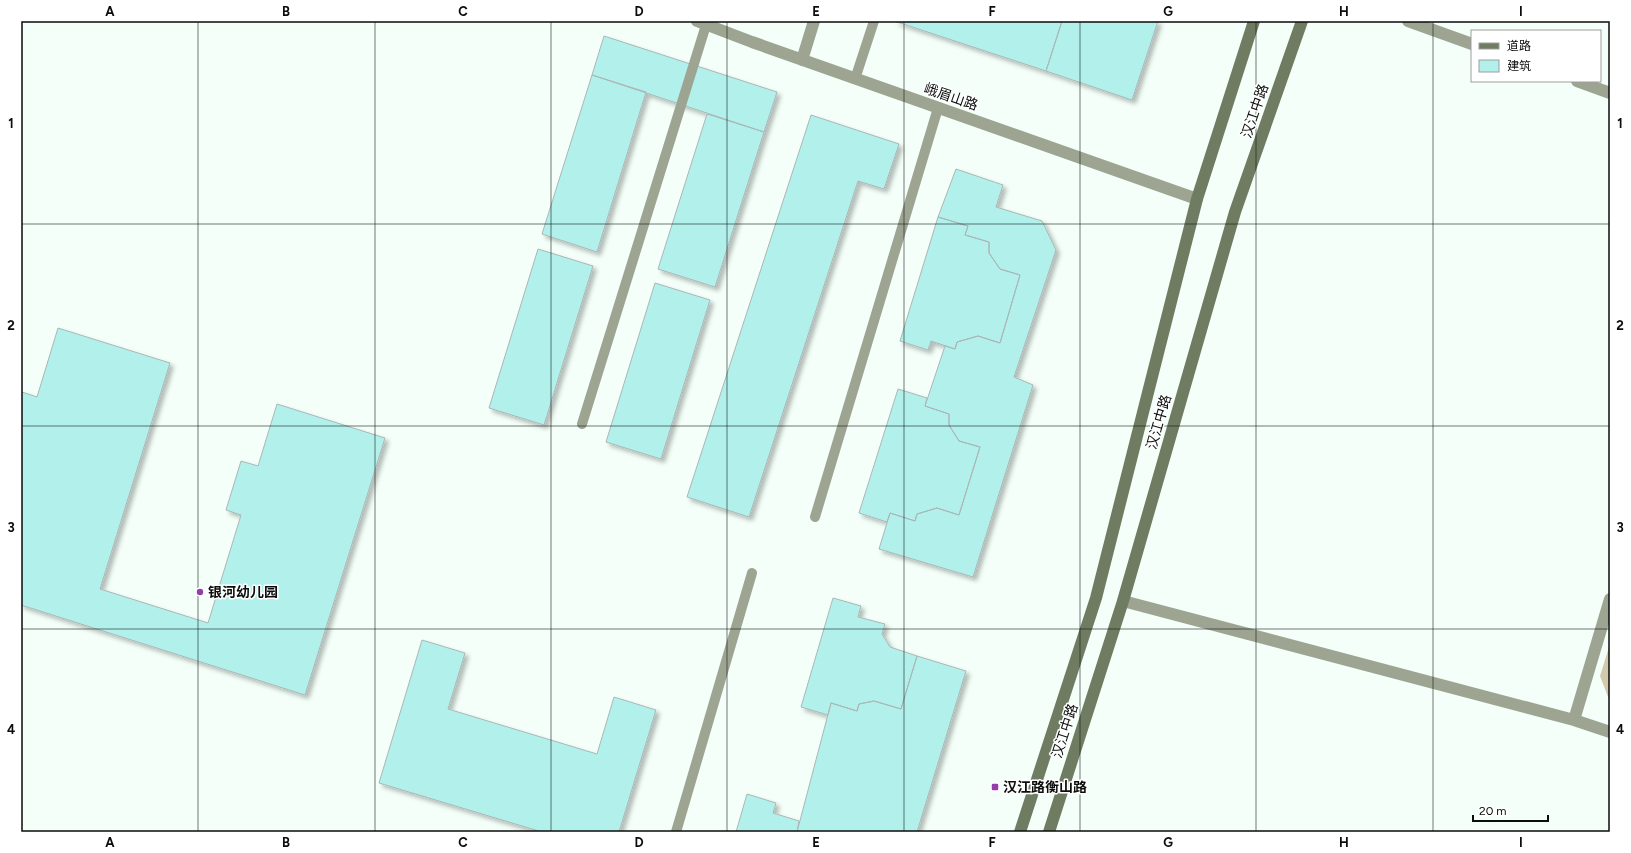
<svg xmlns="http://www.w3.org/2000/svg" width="1631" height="853" font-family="Figtree,'Noto Sans SC',sans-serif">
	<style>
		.green { fill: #d2caaa }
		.building { fill: #b2f0ec; stroke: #aab7b6; filter: url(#shadow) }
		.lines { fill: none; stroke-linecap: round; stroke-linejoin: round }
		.lane { stroke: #9da592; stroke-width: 10 }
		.street { stroke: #9da592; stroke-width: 12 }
		.secondary { stroke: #707c61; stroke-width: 12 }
		.grid { fill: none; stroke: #0a0d0b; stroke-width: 1; stroke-opacity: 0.55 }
		.poi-dot { fill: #953daa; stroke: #fff; stroke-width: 1.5 }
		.labels { text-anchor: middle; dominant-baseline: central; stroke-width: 3; stroke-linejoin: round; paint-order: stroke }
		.street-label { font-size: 14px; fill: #0a0d0b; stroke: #fff }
		.poi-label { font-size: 14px; font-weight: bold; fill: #0a0d0b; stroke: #fff; text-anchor: start }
		.neatline { fill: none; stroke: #0a0d0b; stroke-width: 1.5 }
		.grid-label { font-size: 13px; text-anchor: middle; font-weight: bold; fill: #0a0d0b }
	</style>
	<defs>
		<filter id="shadow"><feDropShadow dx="3.5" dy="3.5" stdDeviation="2" flood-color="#0004"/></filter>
	</defs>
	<rect width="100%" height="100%" fill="#f3fff8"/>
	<!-- green -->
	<path class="green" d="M1610 644V702L1600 676Z"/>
	<!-- building -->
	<path class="building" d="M894 21H1062L1046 71Z
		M1062 21H1158L1132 100 1046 71Z
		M604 36 777 92 764 132 592 75Z
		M592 75 646 92 597 252 542 234Z
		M707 114 764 132 715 287 658 269Z
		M811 115 899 144 884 189 858 181 749 517 687 497Z
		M956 169 1003 185 996 207 1042 221 1056 250 1014 377 1033 385 973 577 879 549 890 513 915 521 917 514 937 508 959 515 980 447 959 441 949 425V414L925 406 945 346 955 349 957 342 978 336 1000 343 1020 275 1000 269 989 253V242L965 235 968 226 938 217Z
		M938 217 968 226 965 235 989 242V253L1000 269 1020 275 1000 343 978 336 957 342 955 349 931 341 928 350 900 341Z
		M538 249 593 266 544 425 489 408Z
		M655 283 710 300 661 459 606 442Z
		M58 328 170 363 100 589 208 623 241 515 226 510 241 461 258 466 277 404 385 438 305 695 21 605V395L22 392 37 397Z
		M898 389 927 398 925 406 949 414V425L959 441 980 447 959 515 937 508 917 514 915 521 890 513 887 522 859 513Z
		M833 598 861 606 858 617 885 624 882 634 890 647 917 656 901 709 874 701 859 704 857 711 831 703 828 715 801 707Z
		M422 640 465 653 448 709 597 754 614 697 656 710 619 832H542L379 783Z
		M917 656 966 671 917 832H797L831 703 857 711 859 704 874 701 901 709Z
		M747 794 776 803 773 813 799 821 797 832H736Z"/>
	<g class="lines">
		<!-- lane -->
		<path class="lane" d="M855 79 874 21
			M582 424 706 25
			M815 517 938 108
			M676 832 752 573"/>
		<!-- street -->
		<path class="street" d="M697 21 752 42 1197 199
			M1408 21 1472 44
			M802 60 814 21
			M1577 81 1610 93
			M1123 601 1574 720 1610 732
			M1574 720 1610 599"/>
		<!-- secondary -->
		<path class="secondary" d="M1020 832 1096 598 1197 199 1254 21
			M1049 832 1123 601 1235 212 1302 21"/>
	</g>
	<!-- grid -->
	<path class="grid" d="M198 21V832M375 21V832M551 21V832M727 21V832M904 21V832M1080 21V832M1256 21V832M1433 21V832M21 224H1610M21 426H1610M21 629H1610"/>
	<!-- markers -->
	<g class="poi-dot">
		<circle cx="200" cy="592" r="4"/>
		<rect x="991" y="783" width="8" height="8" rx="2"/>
	</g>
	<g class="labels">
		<!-- street labels -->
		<g class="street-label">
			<text transform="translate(951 97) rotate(19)">峨眉山路</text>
			<text transform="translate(1255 111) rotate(-71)">汉江中路</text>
			<text transform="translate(1159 422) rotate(-74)">汉江中路</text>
			<text transform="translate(1065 731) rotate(-72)">汉江中路</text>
		</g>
		<!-- poi labels -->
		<g class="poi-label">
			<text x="208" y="592">银河幼儿园</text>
			<text x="1003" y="787">汉江路衡山路</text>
		</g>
	</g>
	<!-- border -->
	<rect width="1631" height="853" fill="none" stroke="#ffffff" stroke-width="44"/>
	<!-- legend -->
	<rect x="1471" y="30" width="130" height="52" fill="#ffffff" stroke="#9d9e9d"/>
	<rect x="1479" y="43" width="20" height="6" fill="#707c61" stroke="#9d9e9d"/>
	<text x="1507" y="50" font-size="12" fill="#0a0d0b">道路</text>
	<rect x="1479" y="60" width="20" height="12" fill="#b2f0ec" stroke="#9d9e9d"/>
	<text x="1507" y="70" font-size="12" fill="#0a0d0b">建筑</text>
	<!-- scale -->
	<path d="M1473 815v6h75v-6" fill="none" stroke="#0a0d0b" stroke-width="2"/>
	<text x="1479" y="815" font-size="12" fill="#0a0d0b" stroke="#ffffff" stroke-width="3" paint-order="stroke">20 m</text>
	<rect x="22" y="22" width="1587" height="809" class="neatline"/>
	<g class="grid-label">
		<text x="110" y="16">A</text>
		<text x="286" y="16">B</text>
		<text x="463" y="16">C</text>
		<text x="639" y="16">D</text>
		<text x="816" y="16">E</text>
		<text x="992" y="16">F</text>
		<text x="1168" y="16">G</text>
		<text x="1344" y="16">H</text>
		<text x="1521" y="16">I</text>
		<text x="11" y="128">1</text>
		<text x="1620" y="128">1</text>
		<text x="11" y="330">2</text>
		<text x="1620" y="330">2</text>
		<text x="11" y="532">3</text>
		<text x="1620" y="532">3</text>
		<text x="11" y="734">4</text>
		<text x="1620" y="734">4</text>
		<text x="110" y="847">A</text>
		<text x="286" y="847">B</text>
		<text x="463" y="847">C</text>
		<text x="639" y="847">D</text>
		<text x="816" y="847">E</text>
		<text x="992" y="847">F</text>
		<text x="1168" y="847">G</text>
		<text x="1344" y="847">H</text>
		<text x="1521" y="847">I</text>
	</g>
</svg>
